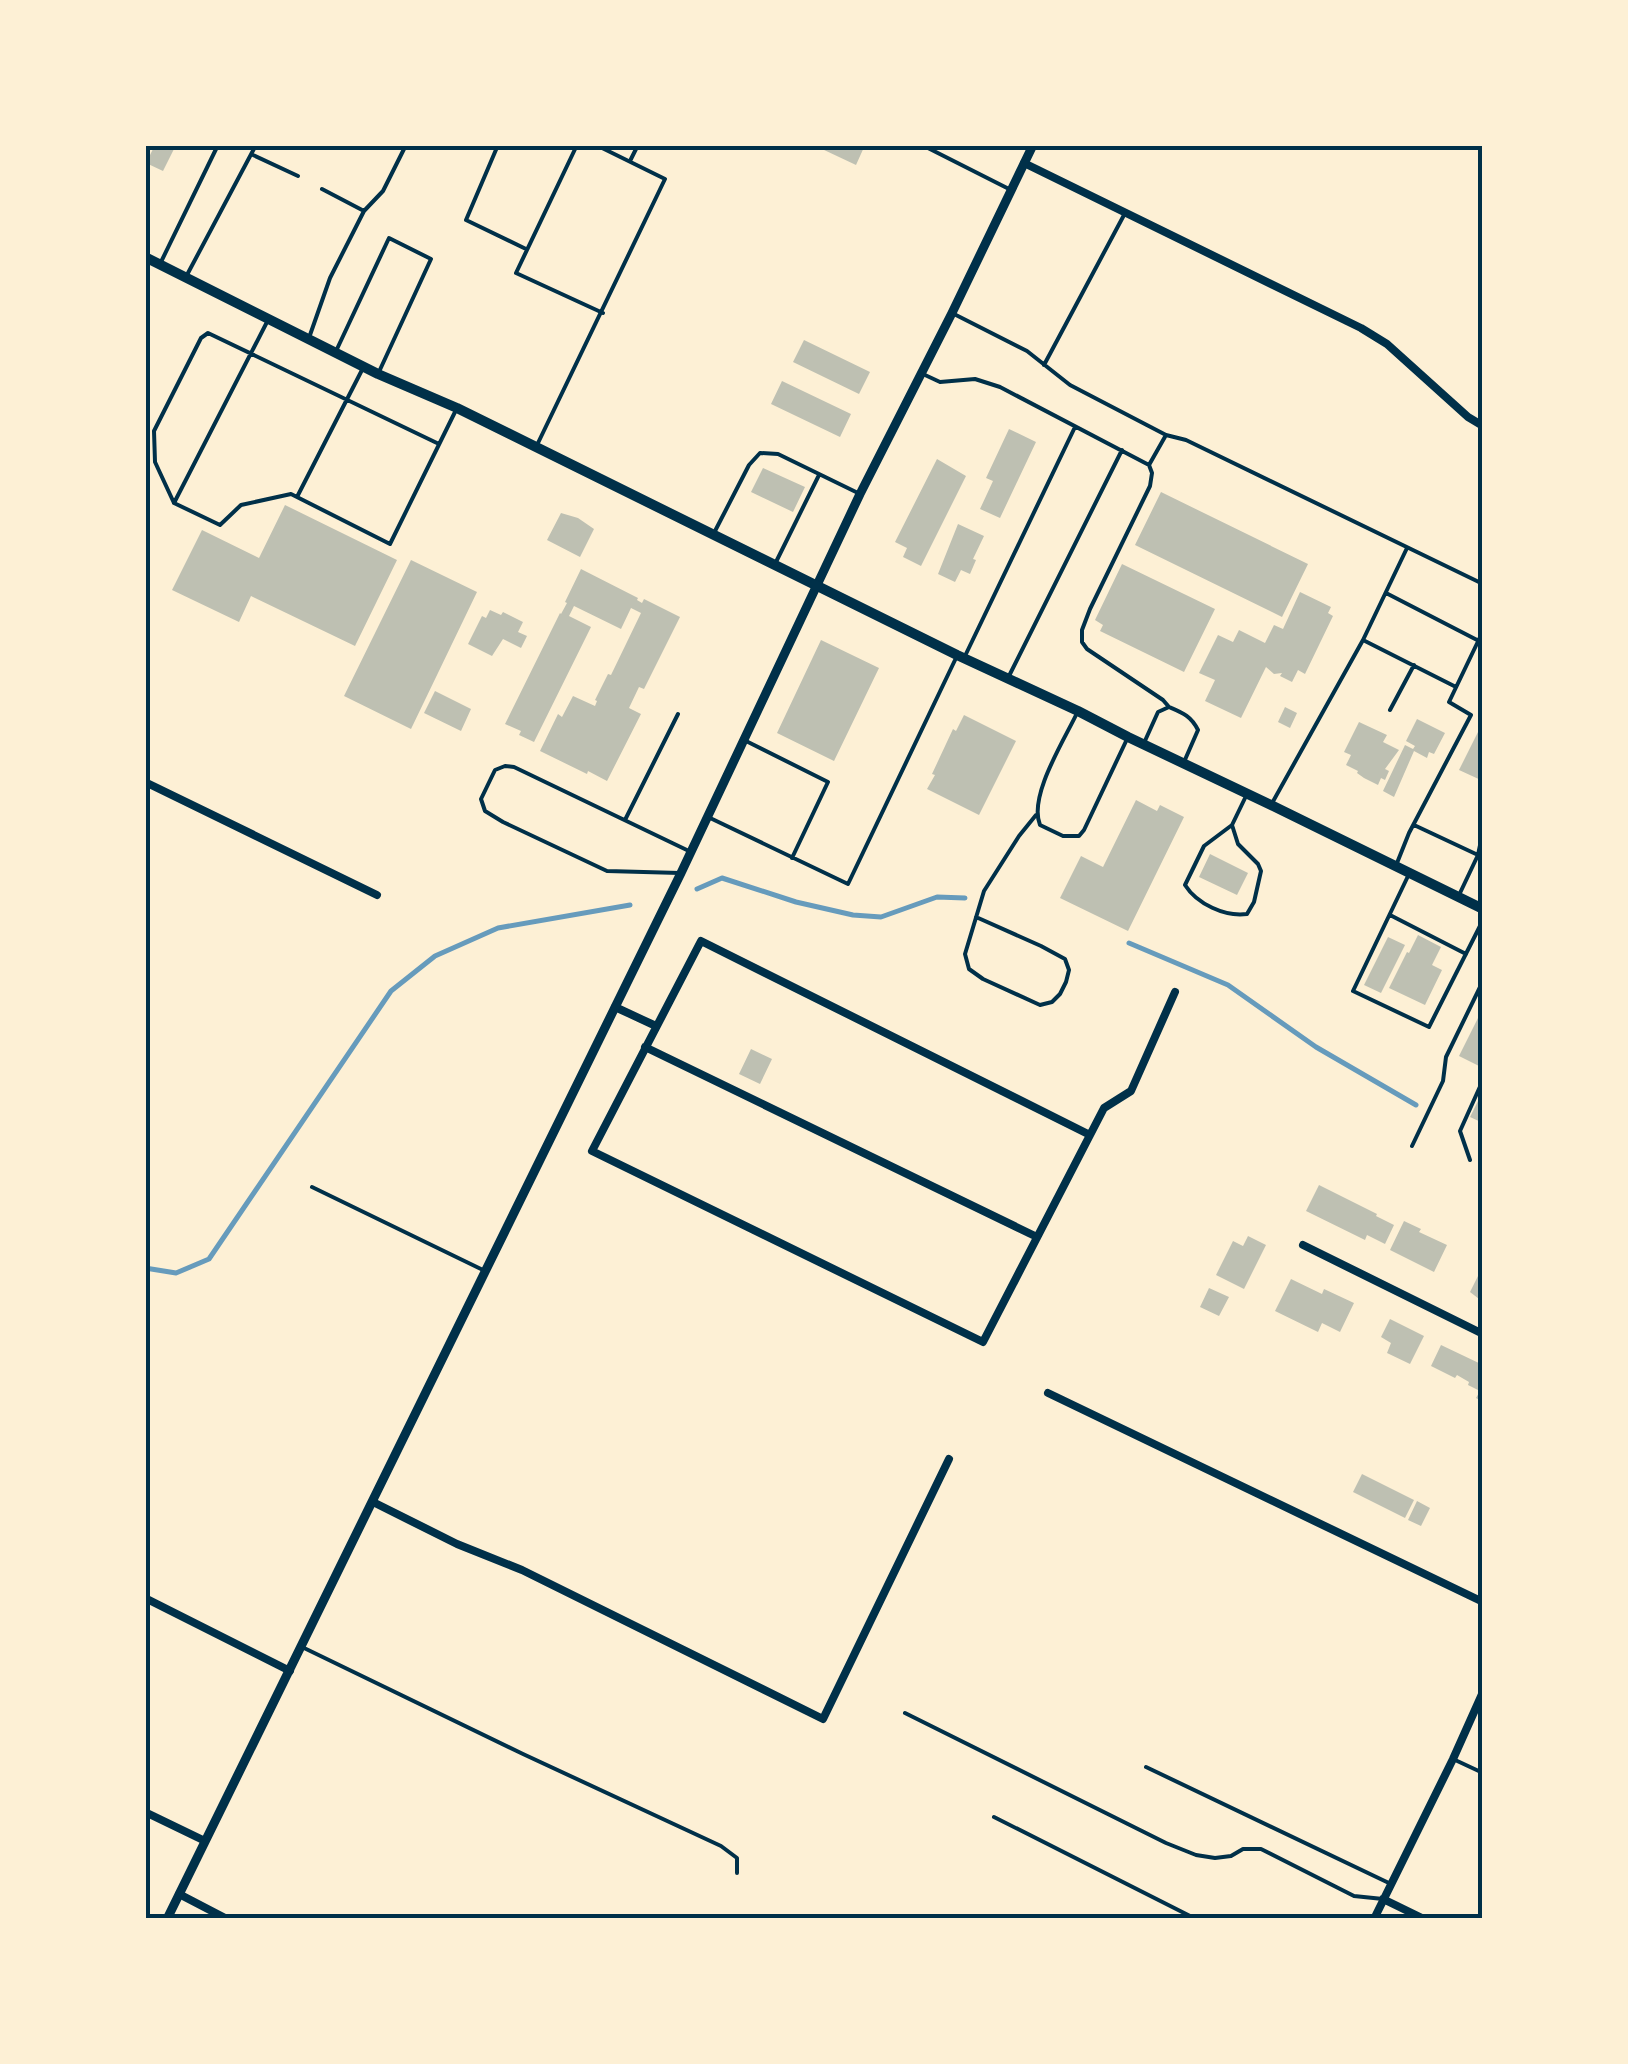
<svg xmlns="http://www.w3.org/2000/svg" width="1628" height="2064" font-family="'IBM Plex Serif',serif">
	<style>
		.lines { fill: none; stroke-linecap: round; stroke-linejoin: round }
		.stream { stroke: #669bbc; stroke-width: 5 }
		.building { fill: #bec0b2 }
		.service { stroke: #003049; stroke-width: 4 }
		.minor { stroke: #003049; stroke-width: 8 }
		.tertiary { stroke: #003049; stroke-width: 9 }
		.secondary { stroke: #003049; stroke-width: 10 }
		.neatline { fill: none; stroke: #003049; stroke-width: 4 }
	</style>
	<rect width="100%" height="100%" fill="#fdf0d5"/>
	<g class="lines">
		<!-- stream -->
		<path class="stream" d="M697 889 722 878 796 902 853 915 881 917 937 897 965 898
			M1129 943 1228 985 1316 1047 1416 1105
			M145 1268 176 1273 209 1259 391 991 435 956 498 928 630 905"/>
	</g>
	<!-- building -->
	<path class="building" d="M155 145H166L174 149 163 171 146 163Z
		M824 145H865L856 165 822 149Z
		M804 340 870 372 859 394 793 362Z
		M782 381 851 414 840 437 771 404Z
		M1009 429 1036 442 1000 518 980 509 993 481 986 478Z
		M937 459 966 476 921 566 903 557 907 548 895 542Z
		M763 468 805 487 793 512 751 492Z
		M1161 492 1308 564 1282 617 1135 545Z
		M285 505 397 560 355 646 251 596 239 622 172 590 202 530 259 558Z
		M561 513 578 518 594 529 580 557 547 540Z
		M958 524 984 536 973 559 976 560 970 574 961 570 955 582 938 574Z
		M411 560 477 592 411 729 344 696Z
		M1122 564 1215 609 1184 672 1100 631 1103 625 1095 620Z
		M581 569 638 598 637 600 642 603 644 599 680 617 644 689 639 687 629 708 641 714 607 781 588 771 587 774 540 751 558 714 562 717 573 696 595 706 597 701 595 700 608 674 611 675 641 613 631 608 621 629 574 606 569 616 591 627 534 742 519 735 521 731 505 724 560 613 561 614 567 603 565 602Z
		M1300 592 1331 607 1328 613 1333 616 1305 674 1298 670 1292 682 1280 676 1282 673 1274 674 1266 667 1241 718 1205 701 1215 680 1199 673 1218 635 1233 642 1239 630 1265 643 1274 625 1283 629Z
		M490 610 501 615 503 612 523 622 518 632 527 636 521 648 503 639 492 656 468 644 482 616 486 618Z
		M821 640 879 668 834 761 777 733Z
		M435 691 471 709 461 731 424 713Z
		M1285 707 1297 713 1290 728 1278 722Z
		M964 715 1016 741 979 815 927 789 935 775 932 774 953 729 956 731Z
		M1417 719 1445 733 1434 754 1429 752 1427 758 1414 751 1394 797 1383 791 1405 745 1413 749 1415 746 1406 741Z
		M1359 722 1387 735 1383 742 1399 750 1385 769 1389 771 1385 780 1381 778 1378 785 1364 778 1357 773 1358 771 1346 765 1351 755 1344 752Z
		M1483 722V781L1459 770Z
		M1136 800 1157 811 1160 805 1184 817 1128 931 1060 898 1081 856 1103 867Z
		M1210 854 1248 873 1237 895 1199 877Z
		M1418 935 1441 947 1432 965 1442 970 1425 1005 1389 988 1407 952 1409 953Z
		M1388 937 1405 945 1381 993 1364 985Z
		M1479 1016 1483 1018V1068L1459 1056Z
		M751 1049 772 1059 760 1084 739 1074Z
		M1483 1091V1123L1470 1117Z
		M1319 1185 1377 1214 1376 1216 1394 1225 1385 1244 1367 1235 1365 1240 1306 1211Z
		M1404 1221 1421 1229 1419 1232 1447 1245 1434 1272 1390 1250Z
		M1248 1236 1266 1245 1244 1289 1216 1275 1233 1241 1243 1246Z
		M1483 1266V1302L1470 1292Z
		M1291 1279 1322 1294 1324 1289 1354 1303 1340 1332 1322 1323 1318 1332 1275 1311Z
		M1209 1288 1229 1297 1219 1316 1200 1307Z
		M1390 1319 1424 1336 1410 1364 1387 1353 1391 1343 1381 1337Z
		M1441 1345 1483 1365V1402L1476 1398 1480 1391 1468 1385 1469 1382 1457 1375 1455 1378 1431 1366Z
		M1362 1474 1414 1500 1405 1518 1353 1492Z
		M1417 1501 1430 1508 1421 1526 1408 1520Z"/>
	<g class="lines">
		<!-- service -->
		<path class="service" d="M498 145 466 220 526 249
			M577 145 516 273 603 313
			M922 145 1011 190
			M253 155 298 176
			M631 159 638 145
			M322 189 364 211
			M160 264 218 145
			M188 273 256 145
			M952 313 1027 351 1070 385 1166 435 1186 440 1483 584
			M268 320 174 503 220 525 241 505 291 494 390 544 455 412
			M310 335 330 278 364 211 383 191 406 145
			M337 349 389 238 431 259 378 374
			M1044 365 1124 215
			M925 375 940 382 975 379 1000 387 1149 465 1166 435
			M538 443 665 179 596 145
			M1149 465 1152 473 1150 486 1090 609 1082 630V642L1087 649 1163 700 1169 707
			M297 497 363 368
			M174 503 155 462 154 431 201 338 208 333 439 444
			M714 533 749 465 760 453 778 454 858 493
			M775 564 819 475
			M1386 593 1479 641
			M1363 640 1456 687
			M965 656 1075 427
			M1008 678 1122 450
			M1390 710 1414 665
			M1078 711C1065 739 1028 796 1040 825L1063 836H1079L1084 830 1128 737
			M746 741 828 782 792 858
			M1144 743 1158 712 1169 707C1183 713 1191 716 1198 730L1184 762
			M1271 805 1363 640 1407 548
			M708 817 848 884 956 658
			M625 820 678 714
			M1232 825 1238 844 1258 864 1261 871 1254 902 1247 914C1225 917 1197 904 1185 885L1204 846 1232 825 1247 794
			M1414 825 1478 855
			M1397 863 1409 833 1471 715 1449 702 1483 631
			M680 873 607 871 503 822 485 811 481 799 495 770 505 766 514 767 691 852
			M1409 874 1353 991 1429 1027 1483 920
			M1460 893 1478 855 1483 831
			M1390 915 1466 954
			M976 917 1041 946 1065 959 1069 970 1066 982 1060 994 1052 1002 1040 1005 983 979 969 969 965 954 984 891 1019 836 1036 815
			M1412 1146 1443 1081 1446 1057 1483 981
			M1470 1160 1460 1131 1483 1080
			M312 1187 483 1270
			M302 1647 523 1754 721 1846 737 1858V1873
			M905 1713 1166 1843 1196 1855 1215 1858 1231 1856 1243 1849H1261L1354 1896 1383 1899
			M1453 1759 1483 1773
			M1146 1767 1391 1884
			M994 1817 1196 1919"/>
		<!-- minor -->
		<path class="minor" d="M1024 163 1361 328 1387 344 1468 417 1483 426
			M145 782 377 895
			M615 1007 656 1026
			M645 1047 1037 1237
			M1088 1134 701 941 592 1151 983 1342 1104 1108 1131 1091 1175 992
			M1303 1245 1483 1334
			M1048 1393 1483 1602
			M373 1502 457 1544 522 1570 823 1719 949 1459
			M145 1598 290 1671
			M145 1812 205 1841
			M179 1894 227 1919
			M1383 1899 1424 1919
			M1374 1919 1453 1759 1483 1692"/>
		<!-- tertiary -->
		<path class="tertiary" d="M167 1919 681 873 860 494 952 313 1033 145"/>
		<!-- secondary -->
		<path class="secondary" d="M145 257 378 374 457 408 957 655 1078 711 1128 737 1271 805 1483 909"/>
	</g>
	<!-- border -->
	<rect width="1628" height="2064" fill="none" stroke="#fdf0d5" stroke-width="295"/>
	<rect x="148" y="148" width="1332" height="1768" class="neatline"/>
</svg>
